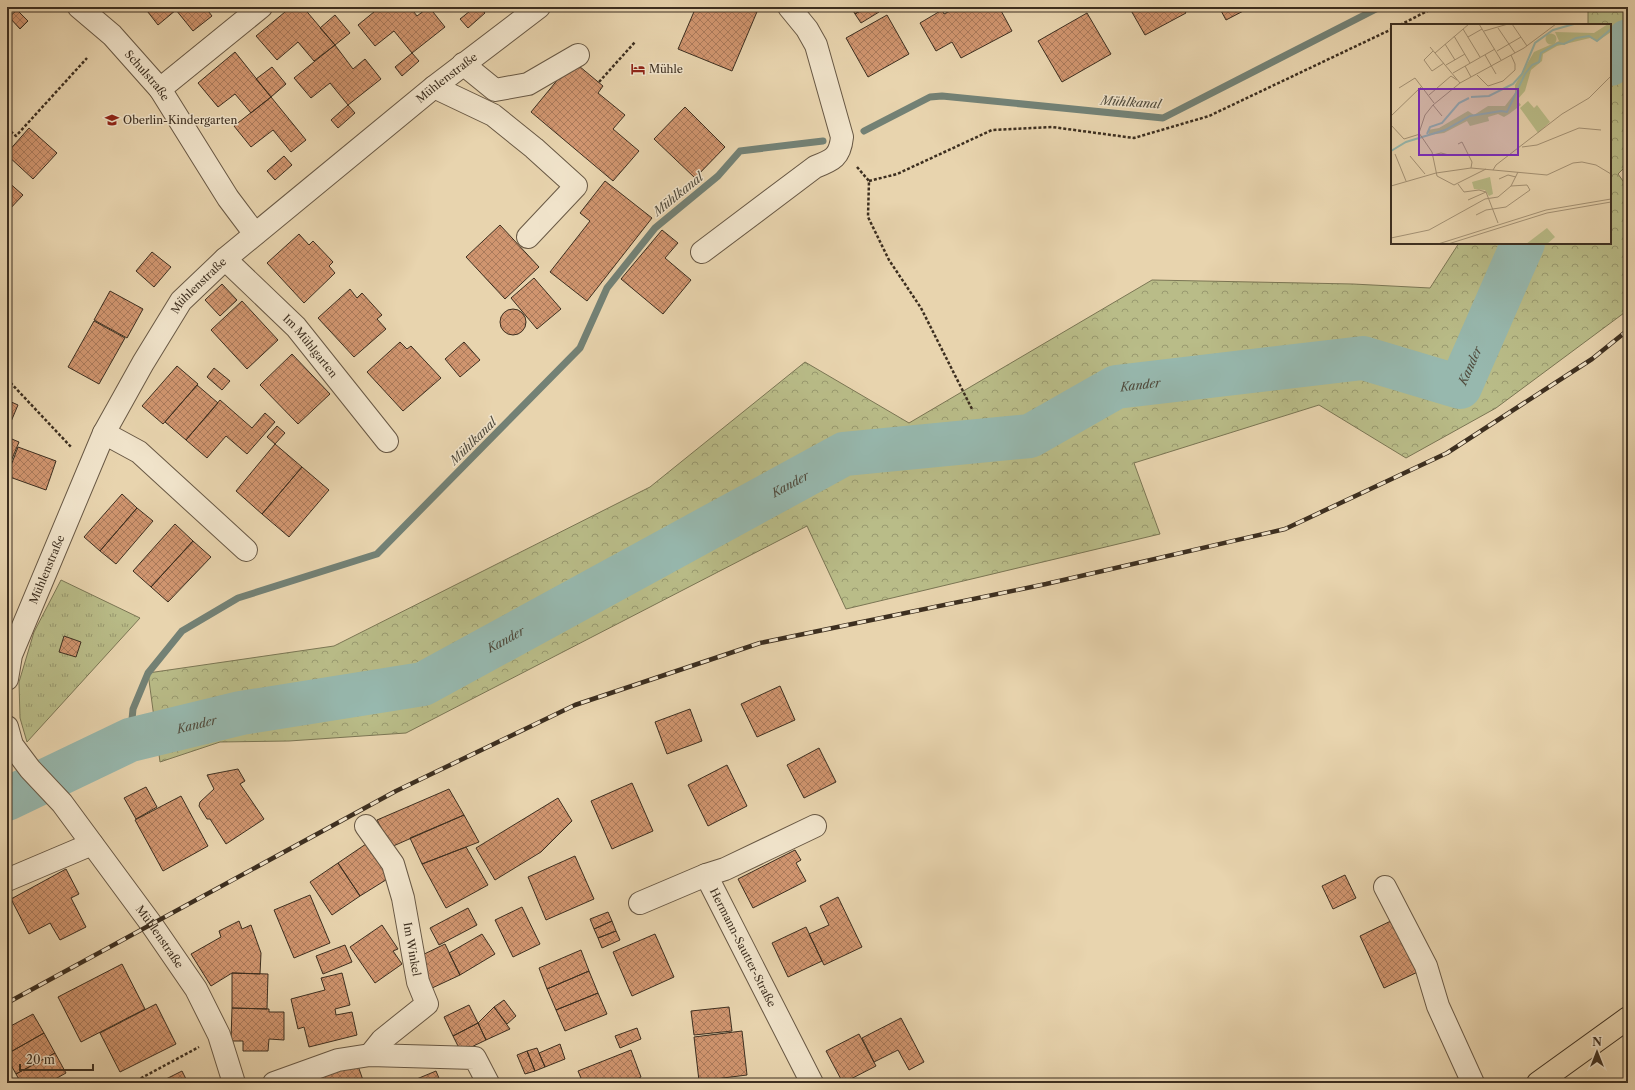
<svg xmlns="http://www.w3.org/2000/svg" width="1635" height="1090" font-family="'Libre Caslon Text',serif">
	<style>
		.grass { fill: url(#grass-tufts); stroke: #7b7654 }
		.forest { fill: url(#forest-crowns); stroke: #7b7654 }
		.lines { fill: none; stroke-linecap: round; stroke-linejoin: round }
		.stream { stroke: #738175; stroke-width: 7 }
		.river { stroke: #97b8ae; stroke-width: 44 }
		.building { fill: url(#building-cross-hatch); stroke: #3d2f20 }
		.minor-casing { stroke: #685844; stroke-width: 24 }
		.major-casing { stroke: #3d2f20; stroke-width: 24 }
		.path { stroke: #3d2f20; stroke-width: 2.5; stroke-dasharray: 3 2; stroke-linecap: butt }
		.minor { stroke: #f0e3ca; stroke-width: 22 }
		.major { stroke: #e8d4ae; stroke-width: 22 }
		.rail-casing { stroke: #3d2f20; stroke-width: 4.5 }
		.rail { stroke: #f0e3ca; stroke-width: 3; stroke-dasharray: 9; stroke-linecap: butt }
		.labels { text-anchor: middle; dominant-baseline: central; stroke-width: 3; stroke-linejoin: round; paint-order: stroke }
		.poi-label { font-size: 11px; fill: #3d2f20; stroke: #f0e3ca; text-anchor: start }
		.street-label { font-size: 11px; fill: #3d2f20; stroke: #f0e3ca }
		.water-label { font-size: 12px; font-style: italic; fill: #4f4a3c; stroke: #f0e3ca }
		.inset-river { fill: none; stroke: #97b8ae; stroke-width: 2 }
		.inset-road { fill: none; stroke: #a49275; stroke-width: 1 }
		.view { fill: #7b2cbf; fill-opacity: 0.15; stroke: #7b2cbf; stroke-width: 2 }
		.inset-edge { fill: none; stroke: #3d2f20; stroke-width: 2 }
	</style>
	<defs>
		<pattern id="grass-tufts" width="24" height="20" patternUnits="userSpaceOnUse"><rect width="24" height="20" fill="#b9bc88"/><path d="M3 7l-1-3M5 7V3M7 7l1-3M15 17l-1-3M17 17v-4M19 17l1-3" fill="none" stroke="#98996f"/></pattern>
		<pattern id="forest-crowns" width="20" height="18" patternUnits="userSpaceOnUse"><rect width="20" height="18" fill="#b9bc88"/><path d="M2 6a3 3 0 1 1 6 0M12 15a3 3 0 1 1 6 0" fill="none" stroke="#98996f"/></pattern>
		<pattern id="building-cross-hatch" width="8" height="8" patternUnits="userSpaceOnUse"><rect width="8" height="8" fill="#d0956f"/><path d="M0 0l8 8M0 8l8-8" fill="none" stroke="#aa7a5b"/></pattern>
	</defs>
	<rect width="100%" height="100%" fill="#e8d4ae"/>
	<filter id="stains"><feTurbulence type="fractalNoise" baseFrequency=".005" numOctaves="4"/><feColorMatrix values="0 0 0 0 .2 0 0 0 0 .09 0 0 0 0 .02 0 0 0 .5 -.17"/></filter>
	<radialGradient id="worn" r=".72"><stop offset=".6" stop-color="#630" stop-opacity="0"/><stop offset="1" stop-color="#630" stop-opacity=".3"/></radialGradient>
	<!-- grass -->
	<path class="grass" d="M61 580 140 618 27 742 20 718 19 682 34 632Z"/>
	<!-- forest -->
	<path class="forest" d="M1588 7H1628V164L1618 174 1628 188V310L1496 408 1406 458 1319 405 1134 463 1160 534 846 609 807 526 406 733 289 741 220 742 160 762 148 673 334 646 650 487 805 362 909 423 1152 280 1353 284 1430 288 1459 243H1610V25H1588Z"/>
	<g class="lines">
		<!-- stream -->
		<path class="stream" d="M864 131 930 97 942 96 1163 118 1380 7
			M130 740 133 709 148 673 182 631 238 598 377 554 580 348 607 288 655 228 718 176 740 151 823 141"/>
		<!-- river -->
		<g class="river">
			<path d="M1610 64 1628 41"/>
			<path id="s1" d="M7 799 130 740 241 713 423 684 844 454 1030 436 1116 387 1363 358 1460 387 1523 243"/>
		</g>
	</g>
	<!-- building -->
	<path class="building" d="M144 7H205L212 16 193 31 176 10 158 25Z
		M291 7H303L335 45 314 61 298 42 277 60 256 36Z
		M380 7H410L417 16 429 7 445 27 412 53 394 31 375 46 358 25Z
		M475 7H480L485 13 468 28 460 19Z
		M696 7H759L732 71 678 49Z
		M851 7H867L855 14Z
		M867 7H876L879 12 861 23 855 14Z
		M958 7H999L1012 31 961 58 952 42 936 51 920 23 942 10 944 14Z
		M1129 7H1182L1186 13 1145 35Z
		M1219 7H1251L1226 20Z
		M17 10 28 21 20 29 9 17Z
		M1087 13 1111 54 1062 82 1038 41Z
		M335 15 350 33 335 45 320 28Z
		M887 15 909 54 868 77 846 38Z
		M335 45 353 69 365 59 381 79 348 105 330 83 311 98 294 78Z
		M235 52 271 97 251 113 235 94 218 107 198 83Z
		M412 53 419 61 402 76 395 67Z
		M573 61 603 86 598 93 625 115 613 129 639 151 613 181 531 112Z
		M272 67 286 84 271 97 256 79Z
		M271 97 306 140 291 152 273 130 251 147 234 126Z
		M348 105 355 113 338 128 331 120Z
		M685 107 725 147 695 178 654 139Z
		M29 128 57 153 33 179 7 155V153Z
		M284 156 292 165 275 180 267 171Z
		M7 181 23 195 7 212Z
		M605 181 652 218 587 301 550 272 590 221 580 213Z
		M500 225 539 267 505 299 466 257Z
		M662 230 678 243 665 258 691 280 663 314 621 279Z
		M299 234 309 245 313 241 333 262 329 266 335 273 304 303 267 263Z
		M152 252 171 267 154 287 136 271Z
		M534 278 561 309 537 329 511 298Z
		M222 284 237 300 220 316 205 300Z
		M350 289 357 298 362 293 382 315 377 319 386 329 354 357 318 318Z
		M110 291 143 309 127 338 94 320Z
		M242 301 278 340 247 369 211 330Z
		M500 322a13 13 0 1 1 26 0a13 13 0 1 1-26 0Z
		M94 321 125 338 99 384 68 367Z
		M400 342 407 349 411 346 441 378 403 411 367 372Z
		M464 342 480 360 460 377 445 359Z
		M292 354 330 394 298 424 260 385Z
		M177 366 198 384 163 424 142 406Z
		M214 368 230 381 222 390 207 377Z
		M197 385 218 403 186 440 165 422Z
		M7 400 18 405 7 431Z
		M220 400 252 428 265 413 275 422 247 454 226 436 207 458 186 440Z
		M277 426 285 433 275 444 267 437Z
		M7 437 19 442 7 471Z
		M275 444 302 467 262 514 236 491Z
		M18 447 56 461 46 490 7 476Z
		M302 467 329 490 289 537 262 514Z
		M122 494 137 508 100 551 84 537Z
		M137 508 153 521 116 564 100 551Z
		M175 524 193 541 151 587 133 571Z
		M193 541 211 557 168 602 151 587Z
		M64 636 81 642 76 657 59 652Z
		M780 686 795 720 757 737 741 704Z
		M690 709 702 741 667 754 655 722Z
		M819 748 836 782 804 798 787 765Z
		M727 765 747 806 708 826 688 785Z
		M238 769 245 781 240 784 264 819 226 844 210 819H207L199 806 200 802 214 789 207 775Z
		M632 783 653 831 612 849 591 801Z
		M146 787 157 807 136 819 124 798Z
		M449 789 464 815 391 847 377 820Z
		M181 796 208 846 163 871 135 820Z
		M558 798 572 821 541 852 495 880 476 848Z
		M464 815 479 842 422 864 410 838Z
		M366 844 389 878 360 896 338 863Z
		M466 847 488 885 446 908 422 864Z
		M795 850 801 860 796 863 806 881 753 908 738 879Z
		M575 856 594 899 546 920 528 877Z
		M338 863 360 896 332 915 310 882Z
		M66 869 79 894 71 898 86 927 60 940 50 923 29 934 11 899Z
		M1345 875 1356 898 1333 909 1322 886Z
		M310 895 330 943 294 958 274 910Z
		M838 897 862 947 824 965 809 934 829 925 820 906Z
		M522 907 540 944 513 957 495 920Z
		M468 908 477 925 439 945 430 928Z
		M608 912 612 921 594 929 590 919Z
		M1399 917 1424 969 1384 988 1360 936Z
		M239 921 242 929 251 925 261 953 260 974 232 973 211 986 191 954 221 937 219 931Z
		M612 921 616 931 598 938 594 929Z
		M382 925 398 949 393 951 402 964 375 983 350 947Z
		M806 927 822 961 788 977 772 943Z
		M616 931 620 940 602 948 598 938Z
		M482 934 495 954 460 975 449 953Z
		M655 934 674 977 632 996 613 952Z
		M445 944 460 975 430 989 416 958Z
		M345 945 352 962 323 974 316 956Z
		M581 950 589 971 547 989 539 968Z
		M122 964 145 1009 81 1042 58 997Z
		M589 971 598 993 556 1010 547 989Z
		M232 973 268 974 267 1009 232 1008Z
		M342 973 350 1005 335 1009 336 1015 352 1012 357 1035 309 1047 304 1027 298 1029 291 999 325 990 321 978Z
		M598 993 607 1014 565 1031 556 1010Z
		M504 1000 516 1016 507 1024 494 1007Z
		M156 1004 176 1044 120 1072 100 1033Z
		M469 1005 478 1023 453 1036 444 1017Z
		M494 1007 510 1029 486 1040 478 1023Z
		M729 1007 732 1031 694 1035 691 1011Z
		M232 1008 269 1009V1012H284V1040L269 1039 268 1051H243V1041H231Z
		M33 1014 44 1033 7 1054V1028Z
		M901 1018 924 1062 909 1070 898 1050 874 1062 862 1038Z
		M478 1023 486 1040 461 1052 453 1036Z
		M637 1028 641 1039 620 1048 615 1036Z
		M742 1031 747 1075 699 1081 694 1037Z
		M44 1033 55 1053 16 1074 7 1058V1054Z
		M859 1034 876 1066 843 1083 826 1051Z
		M560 1044 565 1059 545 1067 539 1053Z
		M537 1048 545 1067 535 1071 527 1051Z
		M631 1050 641 1077 637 1079 639 1083H583L578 1071Z
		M527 1051 535 1071 525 1074 517 1055Z
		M55 1053 66 1073 48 1083H21L16 1074Z
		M357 1063 364 1083H312L311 1080Z
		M182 1071 188 1083H158Z
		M436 1071 441 1083H407Z"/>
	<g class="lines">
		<defs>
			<g id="minor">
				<path id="s2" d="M79 7 112 35 160 89 228 198 255 234"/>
				<path d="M463 64 495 90 528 84 578 55"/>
				<path d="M434 87 493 115 534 148 576 186 528 237"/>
				<path d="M160 89 261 7"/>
				<path d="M702 252 815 167C833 160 840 157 842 137L816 45 807 29 789 7"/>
				<path id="s3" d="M225 259 296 327 387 441"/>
				<path d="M104 433 139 452 246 550"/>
				<path id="s4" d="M7 679 11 655 104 433 143 363 181 301 225 259 434 87 539 7"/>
				<path id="s5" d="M7 727 12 745 30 769 62 803 152 925 196 989 219 1035 234 1083"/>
				<path id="s6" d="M366 826 393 864 403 898 418 982 427 1004 382 1040 370 1055"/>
				<path d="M706 875 725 869 815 826"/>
				<path d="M7 880 92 844"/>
				<path d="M1385 887 1426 966 1438 1006 1473 1083"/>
				<path id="s7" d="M640 903 706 875 812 1083"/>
				<path d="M274 1083 338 1060 370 1055 475 1058 488 1083"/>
			</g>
			<path id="major" d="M1538 1083 1628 1018"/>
		</defs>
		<!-- minor casing -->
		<use href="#minor" class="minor-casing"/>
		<!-- major casing -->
		<use href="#major" class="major-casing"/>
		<!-- path -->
		<path class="path" d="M1400 25 1435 7
			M599 82 635 42
			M7 128 16 136 87 58
			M857 167 869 181 868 217 889 260 921 308 972 409
			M869 181 897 174 992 130 1052 127 1134 138 1209 116 1392 29
			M7 379 72 448
			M132 1083 199 1047"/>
		<!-- minor -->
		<use href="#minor" class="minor"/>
		<!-- major -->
		<use href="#major" class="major"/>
		<defs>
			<path id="rail" d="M7 1003 396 791 575 705 760 643 1046 584 1285 529 1447 453 1592 359 1628 330"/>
		</defs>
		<!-- rail casing -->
		<use href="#rail" class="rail-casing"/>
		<!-- rail -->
		<use href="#rail" class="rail"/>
	</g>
	<!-- icons -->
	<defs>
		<symbol id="hotel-bare" viewBox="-9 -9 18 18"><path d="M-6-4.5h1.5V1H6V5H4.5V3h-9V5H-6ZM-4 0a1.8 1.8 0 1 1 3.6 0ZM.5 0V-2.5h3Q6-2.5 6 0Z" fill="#8f2418" stroke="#f0e3ca" stroke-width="2.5" paint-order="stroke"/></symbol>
		<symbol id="school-bare" viewBox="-9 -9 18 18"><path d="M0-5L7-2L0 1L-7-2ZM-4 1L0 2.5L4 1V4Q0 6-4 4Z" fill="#8f2418" stroke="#f0e3ca" stroke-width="2.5" paint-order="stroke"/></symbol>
	</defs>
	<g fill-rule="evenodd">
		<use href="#hotel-bare" x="628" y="59" width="20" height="20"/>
		<use href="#school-bare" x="102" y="110" width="20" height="20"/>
	</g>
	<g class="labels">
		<!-- poi labels -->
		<g class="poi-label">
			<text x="649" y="69">Mühle</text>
			<text x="123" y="120">Oberlin-Kindergarten</text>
		</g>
		<!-- street labels -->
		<g class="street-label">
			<text stroke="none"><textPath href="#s2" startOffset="97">Schulstraße</textPath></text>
			<text stroke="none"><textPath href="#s4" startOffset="765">Mühlenstraße</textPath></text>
			<text stroke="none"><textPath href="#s4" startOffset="441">Mühlenstraße</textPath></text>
			<text stroke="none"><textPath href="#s3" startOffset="122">Im Mühlgarten</textPath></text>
			<text stroke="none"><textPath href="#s4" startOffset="117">Mühlenstraße</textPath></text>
			<text stroke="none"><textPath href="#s5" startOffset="261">Mühlenstraße</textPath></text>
			<text stroke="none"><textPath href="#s7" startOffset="153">Hermann-Sautter-Straße</textPath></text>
			<text stroke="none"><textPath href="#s6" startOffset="134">Im Winkel</textPath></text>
		</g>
		<!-- water labels -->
		<g class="water-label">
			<text transform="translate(1131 102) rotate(4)">Mühlkanal</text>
			<text transform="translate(678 194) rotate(-39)">Mühlkanal</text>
			<text stroke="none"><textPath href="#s1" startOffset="1574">Kander</textPath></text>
			<text stroke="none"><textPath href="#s1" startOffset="1225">Kander</textPath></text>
			<text transform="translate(473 441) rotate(-45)">Mühlkanal</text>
			<text stroke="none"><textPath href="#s1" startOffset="853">Kander</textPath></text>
			<text stroke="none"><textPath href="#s1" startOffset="529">Kander</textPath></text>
			<text stroke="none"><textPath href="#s1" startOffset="205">Kander</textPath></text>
		</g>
	</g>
	<!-- overview -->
	<g transform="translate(1391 24)">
		<rect width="220" height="220" fill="#e8d4ae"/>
		<path d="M156 204 164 213 156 220H135Z" fill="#b9bc88"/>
		<path d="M217 0H220V8L207 17 199 14 166 22 152 30 151 37 140 46 134 67 126 76 130 81 118 90 113 93 107 90 97 93 98 97 79 102 76 97 53 109 38 111 37 106 48 104 77 87 83 91 97 82H114L124 69V61L143 28 168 17 164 8 203 9Z" fill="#b9bc88"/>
		<path d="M99 153 102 170 98 172 94 166 83 165 81 158Z" fill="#b9bc88"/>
		<path d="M137 77 143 84 146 81 159 98 147 109 129 84Z" fill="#b9bc88"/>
		<path d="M154.5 15a5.5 5.5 0 1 1 11 0a5.5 5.5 0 1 1-11 0Z" fill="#b9bc88"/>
		<path class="inset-river" d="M80 73 98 72 122 60 131 50 144 19 162 6 183 0M36 110 39 103 51 99 68 79 78 74M0 127 15 118 54 106 79 92 110 87 116 88 134 50 141 41 148 38 150 29 167 19 173 20 185 14 198 12 206 17 220 5"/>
		<path class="inset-road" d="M88 0 110 36M121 0 136 22M107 4 124 29M72 5 89 33M93 7 117 0M63 12 79 39M77 13 91 5M54 20 64 36M39 23 69 59M42 27 33 36 41 47 53 39M106 27 130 13M44 29 78 0M94 31 105 50M55 41 74 30M74 42 80 53M62 49 104 25M86 51 97 62 112 57 124 46V40L120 31M8 64 24 54 43 79M38 71 60 52 66 56M42 81 51 92M0 92 30 63M0 101 13 115 29 110M67 120 71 118 81 138 80 144M131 123 146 121 188 104 210 106M4 130 15 157M42 131 50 129 58 131M19 132 34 150M95 145 63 161 46 152 41 128 28 109 34 91 42 81 69 59 133 24 165 0M102 146 156 151 182 139 191 138 205 141 220 150M108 155 117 151 125 153M67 160 73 168 88 166 95 168 107 199M0 162 45 149 80 144 102 146 105 141 171 90 198 74 220 52M77 176 95 168M85 191 95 186 115 183 139 166 136 161 120 162M0 214 38 206 94 175 107 173 120 162 127 148M47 220 155 186 220 175M57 220 156 189 220 178"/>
		<path class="view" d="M28 65H127V131H28Z"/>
		<rect width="220" height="220" class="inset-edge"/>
	</g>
	<!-- margin -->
	<rect width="1635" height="1090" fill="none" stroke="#e8d4ae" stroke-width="24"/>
	<rect x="8" y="8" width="1619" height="1074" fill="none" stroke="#3d2f20" stroke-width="2"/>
	<rect x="12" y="12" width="1611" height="1066" fill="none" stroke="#3d2f20"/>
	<!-- north arrow -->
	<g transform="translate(1597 1052)" stroke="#f0e3ca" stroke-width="3" paint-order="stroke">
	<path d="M0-3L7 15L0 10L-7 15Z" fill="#3d2f20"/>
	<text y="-6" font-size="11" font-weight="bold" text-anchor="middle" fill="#3d2f20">N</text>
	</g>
	<!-- scale -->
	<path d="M20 1064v6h73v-6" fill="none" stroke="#3d2f20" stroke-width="2"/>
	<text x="26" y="1064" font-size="12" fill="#3d2f20" stroke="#f0e3ca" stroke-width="3" paint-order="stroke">20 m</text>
	<rect width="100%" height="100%" filter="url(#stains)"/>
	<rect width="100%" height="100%" fill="url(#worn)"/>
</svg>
